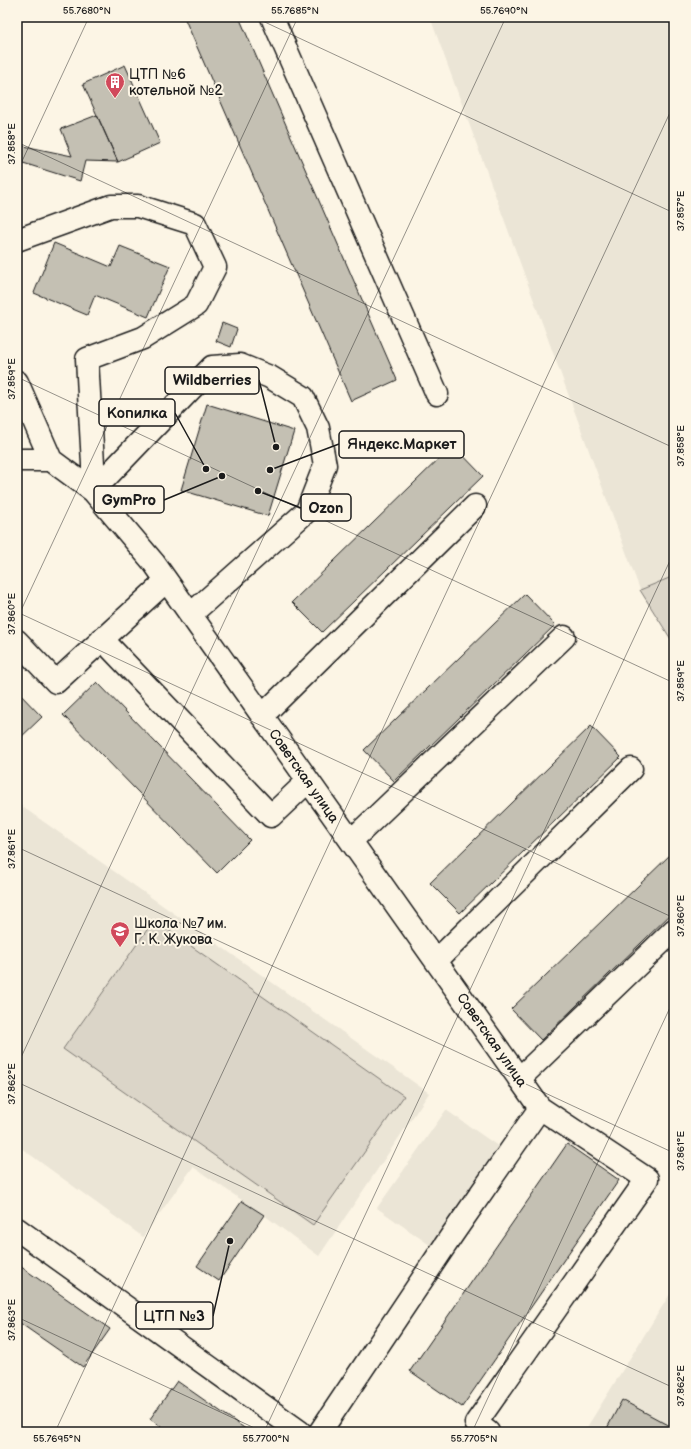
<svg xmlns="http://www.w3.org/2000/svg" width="691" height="1449" font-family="'Balsamiq Sans',sans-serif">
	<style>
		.built { fill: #ebe5d6 }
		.green { fill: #dbd5c8; stroke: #7c7872 }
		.building { fill: #c4c0b3; stroke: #1c1c1c }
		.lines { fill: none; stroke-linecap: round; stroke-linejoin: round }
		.minor-casing { stroke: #1c1c1c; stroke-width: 25 }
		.minor { stroke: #fcf5e5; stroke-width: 22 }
		.ticks { fill: none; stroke: #1c1c1c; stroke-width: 1; stroke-opacity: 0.45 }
		.labels { text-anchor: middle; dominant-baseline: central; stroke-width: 4; stroke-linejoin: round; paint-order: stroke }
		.poi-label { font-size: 14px; fill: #1c1c1c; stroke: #fcf5e5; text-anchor: start }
		.street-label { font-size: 14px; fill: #1c1c1c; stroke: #fcf5e5 }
		.leader { fill: none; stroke: #1c1c1c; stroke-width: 1.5 }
		.callout-dot { fill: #1c1c1c; stroke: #fcf5e5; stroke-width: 1.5 }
		.callout { fill: #fcf5e5; stroke: #1c1c1c; stroke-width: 1.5 }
		.callout-label { font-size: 15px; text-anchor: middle; font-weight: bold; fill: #1c1c1c }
		.neatline { fill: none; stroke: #1c1c1c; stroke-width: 1.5 }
		.ticks-label { font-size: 10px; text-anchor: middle; fill: #1c1c1c }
	</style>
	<rect width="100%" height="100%" fill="#fcf5e5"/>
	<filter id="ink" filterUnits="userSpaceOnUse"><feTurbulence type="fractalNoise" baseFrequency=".025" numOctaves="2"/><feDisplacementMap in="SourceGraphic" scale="8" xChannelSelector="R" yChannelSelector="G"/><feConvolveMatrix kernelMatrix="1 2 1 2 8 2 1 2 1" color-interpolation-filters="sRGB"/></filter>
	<g filter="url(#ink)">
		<!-- built -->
		<path class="built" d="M430 17H674V576L640 590Z
			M17 803 429 1093 319 1256 264 1215 193 1167 143 1237 17 1145Z
			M446 1110 505 1151 437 1250 377 1208Z
			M670 1294 674 1296V1432H584Z"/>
		<!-- green -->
		<path class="green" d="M674 576V644L640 590Z
			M154 920 404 1096 313 1225 63 1049Z"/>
		<!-- building -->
		<path class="building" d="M184 17H239L397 380 351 401Z
			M125 65 160 143 118 162 83 84Z
			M97 115 118 162 85 161 80 181 20 162 17 159 18 150 24 146 72 156 61 129Z
			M54 243 111 267 120 246 170 266 148 317 95 295 87 315 34 293Z
			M222 323 237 329 231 347 216 341Z
			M207 404 294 431 268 516 181 490Z
			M453 445 483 476 322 632 292 602Z
			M525 594 555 625 394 781 364 750Z
			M97 682 250 840 217 873 63 715Z
			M17 691 42 717 17 741Z
			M591 726 621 757 460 913 430 883Z
			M672 853 674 855V911L541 1040 511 1009Z
			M567 1144 619 1180 462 1407 410 1371Z
			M242 1201 264 1215 219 1281 197 1266Z
			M17 1264 110 1329 83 1367 17 1321Z
			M177 1381 250 1432H168L150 1419Z
			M622 1400 674 1428V1432H605Z"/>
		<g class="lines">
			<defs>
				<path id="minor" d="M272 17 437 394
					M17 240 111 206H138L195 224 215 267 196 305 143 338 87 359 93 464V491
					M17 382 51 460 93 491 154 563 540 1108 647 1179 476 1423 488 1432
					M17 460H51
					M93 491 212 367 240 365 270 377 303 397 318 428 325 465 307 511 190 615
					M102 639 271 816 308 781
					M17 641 56 682 166 581
					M262 716 475 506
					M351 841 564 637
					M436 961 631 769
					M519 1079 674 930
					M17 1229 300 1432
					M320 1432 452 1235 540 1108"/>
			</defs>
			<!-- minor casing -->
			<use href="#minor" class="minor-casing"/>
			<!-- minor -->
			<use href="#minor" class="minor"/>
		</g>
	</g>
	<!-- ticks -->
	<path class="ticks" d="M254 17 674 213M17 142 674 448M17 172 89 17M17 377 674 683M17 612 674 918M17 619 298 17M17 847 674 1153M17 1066 506 17M17 1082 674 1388M17 1317 263 1432M55 1432 674 104M264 1432 674 552M472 1432 674 999"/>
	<!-- icons -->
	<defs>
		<symbol id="building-pin" viewBox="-11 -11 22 30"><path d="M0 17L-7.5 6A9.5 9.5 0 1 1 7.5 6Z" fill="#d1495b" stroke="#fcf5e5"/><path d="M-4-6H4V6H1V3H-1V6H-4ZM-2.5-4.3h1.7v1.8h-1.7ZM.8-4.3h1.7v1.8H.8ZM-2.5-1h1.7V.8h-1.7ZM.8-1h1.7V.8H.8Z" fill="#fff"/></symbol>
		<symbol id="school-pin" viewBox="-11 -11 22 30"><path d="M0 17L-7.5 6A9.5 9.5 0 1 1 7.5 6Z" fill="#d1495b" stroke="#fcf5e5"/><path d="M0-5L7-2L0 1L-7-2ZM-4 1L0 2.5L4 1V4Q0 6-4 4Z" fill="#fff"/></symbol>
	</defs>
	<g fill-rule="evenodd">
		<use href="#building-pin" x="104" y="71" width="22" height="30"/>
		<use href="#school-pin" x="109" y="920" width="22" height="30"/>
	</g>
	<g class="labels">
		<!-- poi labels -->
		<g class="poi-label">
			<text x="129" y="74">ЦТП №6<tspan x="129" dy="16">котельной №2</tspan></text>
			<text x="134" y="923">Школа №7 им.<tspan x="134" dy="16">Г. К. Жукова</tspan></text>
		</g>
		<!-- street labels -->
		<g class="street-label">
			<text transform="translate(304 776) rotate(55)">Советская улица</text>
			<text transform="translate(492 1040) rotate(55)">Советская улица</text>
		</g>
	</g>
	<!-- callouts -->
	<path class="leader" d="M276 447L259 380M206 469L175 413M270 470L339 444M222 476L164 500M258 491L301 508M230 1241L213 1316"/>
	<g class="callout-dot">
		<circle cx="276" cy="447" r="4"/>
		<circle cx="206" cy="469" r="4"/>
		<circle cx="270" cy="470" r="4"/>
		<circle cx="222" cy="476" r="4"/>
		<circle cx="258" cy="491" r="4"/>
		<circle cx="230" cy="1241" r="4"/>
	</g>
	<g class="callout">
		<rect x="165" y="367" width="94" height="27" rx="4"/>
		<rect x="99" y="399" width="76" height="27" rx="4"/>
		<rect x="339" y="431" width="125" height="27" rx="4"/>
		<rect x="94" y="486" width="70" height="27" rx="4"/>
		<rect x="301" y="494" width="50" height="27" rx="4"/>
		<rect x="136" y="1302" width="77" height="27" rx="4"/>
	</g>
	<g class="callout-label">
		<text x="212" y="385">Wildberries</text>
		<text x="137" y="418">Копилка</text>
		<text x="402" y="449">Яндекс.Маркет</text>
		<text x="129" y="505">GymPro</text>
		<text x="326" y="513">Ozon</text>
		<text x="174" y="1321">ЦТП №3</text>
	</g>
	<!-- margin -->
	<rect width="691" height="1449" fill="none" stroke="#fcf5e5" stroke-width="44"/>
	<rect x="22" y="22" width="647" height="1405" class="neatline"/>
	<g class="ticks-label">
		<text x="87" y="14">55.7680°N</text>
		<text x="295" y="14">55.7685°N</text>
		<text x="504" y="14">55.7690°N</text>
		<text transform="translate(11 144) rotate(-90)" y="4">37.858°E</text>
		<text transform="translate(680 211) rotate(-90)" y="4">37.857°E</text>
		<text transform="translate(11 379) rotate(-90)" y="4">37.859°E</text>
		<text transform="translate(680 446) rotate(-90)" y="4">37.858°E</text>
		<text transform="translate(11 614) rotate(-90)" y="4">37.860°E</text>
		<text transform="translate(680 681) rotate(-90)" y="4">37.859°E</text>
		<text transform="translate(11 849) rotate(-90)" y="4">37.861°E</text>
		<text transform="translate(680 916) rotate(-90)" y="4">37.860°E</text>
		<text transform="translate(11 1084) rotate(-90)" y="4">37.862°E</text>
		<text transform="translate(680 1151) rotate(-90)" y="4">37.861°E</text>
		<text transform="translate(11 1320) rotate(-90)" y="4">37.863°E</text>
		<text transform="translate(680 1386) rotate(-90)" y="4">37.862°E</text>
		<text x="57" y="1442">55.7695°N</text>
		<text x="266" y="1442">55.7700°N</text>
		<text x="474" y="1442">55.7705°N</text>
	</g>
</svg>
